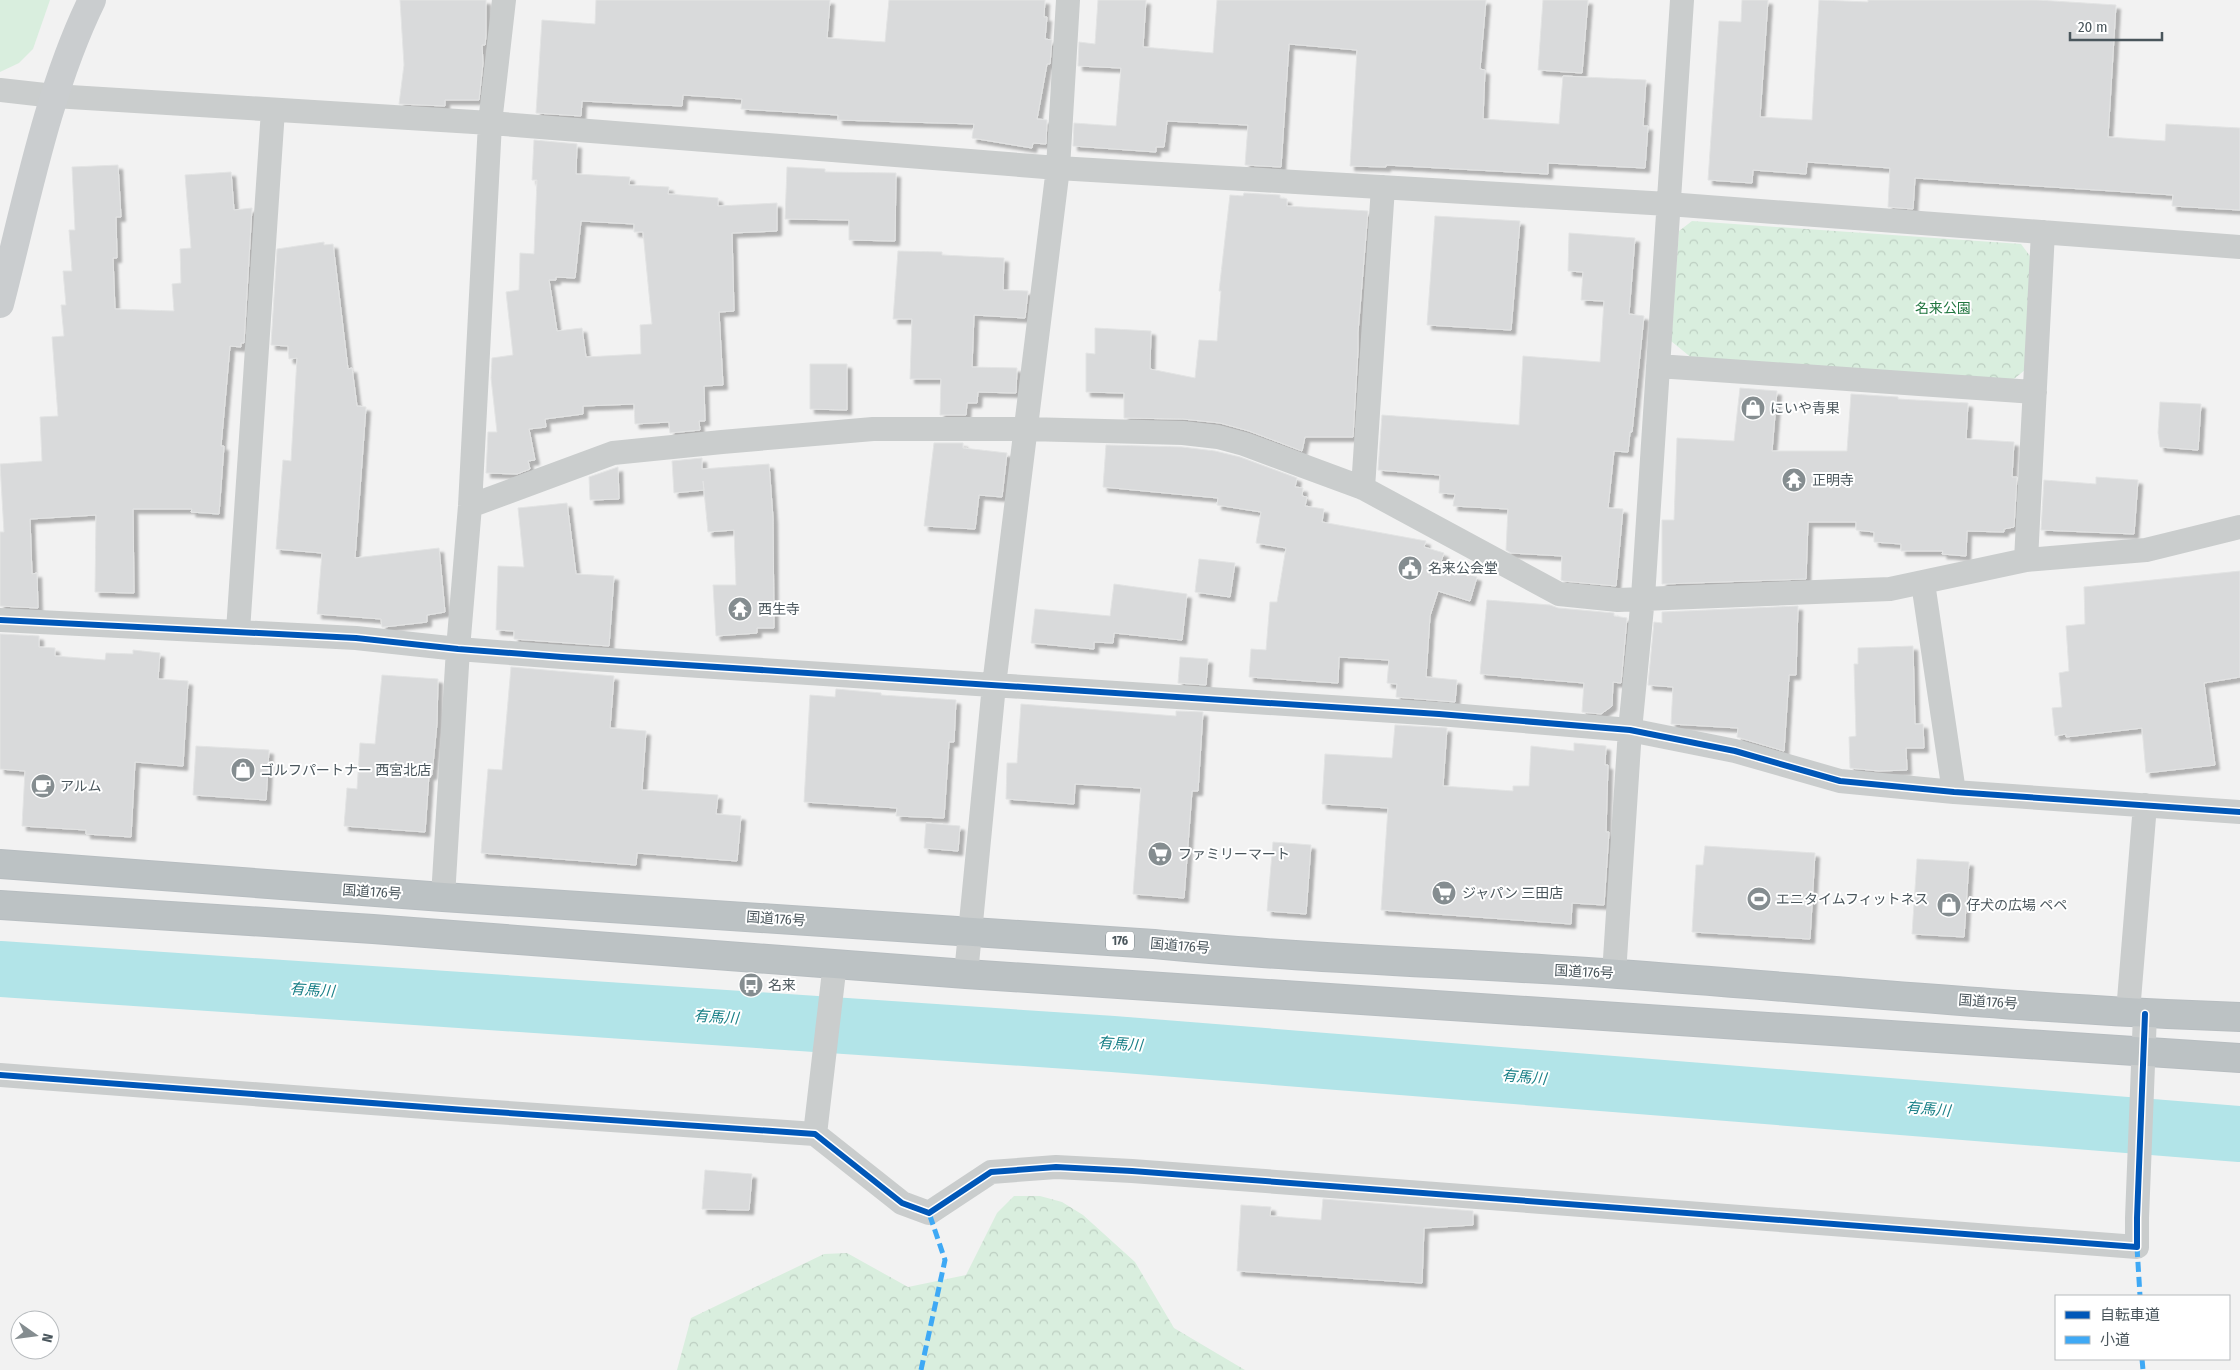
<svg xmlns="http://www.w3.org/2000/svg" width="2240" height="1370" font-family="'Fira Sans Condensed','Noto Sans JP',sans-serif">
	<style>
		.forest { fill: url(#forest-crowns) }
		.pitch { fill: #d9eede }
		.lines { fill: none; stroke-linecap: round; stroke-linejoin: round }
		.river { stroke: #b2e4e8; stroke-width: 56 }
		.building { fill: #d9dadb; stroke: #e3e4e4; fill-rule: evenodd; filter: url(#shadow) }
		.highway-casing { stroke: #b7bdc0; stroke-width: 30 }
		.street { stroke: #cacdcd; stroke-width: 24 }
		.secondary { stroke: #cacdcf; stroke-width: 28 }
		.highway { stroke: #bcc2c4; stroke-width: 28 }
		.quiet { stroke: #3fa9f5; stroke-width: 5; stroke-dasharray: 10 5; stroke-linecap: butt }
		.cycleway-casing { stroke: #fff; stroke-width: 9 }
		.cycleway { stroke: #0057b8; stroke-width: 6 }
		.labels { text-anchor: middle; dominant-baseline: central; stroke-width: 4; stroke-linejoin: round; paint-order: stroke }
		.shield { fill: #fff; stroke: #80898d; stroke-width: 1 }
		.shield-label { font-size: 12px; font-weight: bold; fill: #4a565c }
		.park-label { font-size: 14px; fill: #227640; stroke: #fff }
		.poi-label { font-size: 14px; fill: #4a565c; stroke: #fff; text-anchor: start }
		.street-label { font-size: 14px; fill: #4a565c; stroke: #fff }
		.water-label { font-size: 15px; font-style: italic; fill: #1b8188; stroke: #fff }
	</style>
	<defs>
		<pattern id="forest-crowns" width="20" height="18" patternUnits="userSpaceOnUse" patternTransform="scale(1.25)"><rect width="20" height="18" fill="#d9eede"/><path d="M2 6a3 3 0 1 1 6 0M12 15a3 3 0 1 1 6 0" fill="none" stroke="#bccec1"/></pattern>
		<filter id="shadow"><feDropShadow dx="4.5" dy="4.5" stdDeviation="1" flood-color="#0004"/></filter>
	</defs>
	<rect width="100%" height="100%" fill="#f2f2f2"/>
	<!-- forest -->
	<path class="forest" d="M1692 221 2021 244 2033 260 2025 370 2010 382 1693 359 1671 341 1679 231Z
		M1014 1196H1040L1062 1202 1083 1215 1135 1262 1174 1328 1245 1370H677L691 1318 824 1254 847 1253 908 1287 966 1275 997 1213Z"/>
	<!-- pitch -->
	<path class="pitch" d="M0 0H50L33 49 19 63 0 72Z"/>
	<g class="lines">
		<!-- river -->
		<path class="river" d="M0 969 1113 1044 2240 1134"/>
	</g>
	<!-- building -->
	<path class="building" d="M400 0H486V35L485 45H482L483 63 479 100H445V106L399 104 404 65Z
		M596 0H830L827 38 885 42 889 0H1045L1044 17H1047L1045 39 1052 40 1050 64H1047L1037 119 1047 120 1046 144 1033 143 1032 148 972 138 974 124 838 120V115L741 109 742 99 683 95 682 106 582 101 581 116 536 113 542 20 595 24Z
		M1098 0H1146L1143 47 1213 53 1217 0H1486L1480 69 1485 70 1483 119 1559 124 1563 76 1646 80 1643 126H1648L1645 168 1548 163V174L1386 165V167L1350 166 1357 50 1289 44 1281 167 1245 165 1248 125 1167 121 1164 147H1156V152L1073 146 1074 123 1116 126 1121 68 1078 66 1079 42 1095 44Z
		M1543 0H1588L1582 73 1538 70Z
		M1742 0H1768L1760 117 1812 120 1819 0 1868 2V0H2037L2116 5 2108 137 2165 141 2166 124 2240 128V210L2172 206 2173 195 1915 178 1913 209 1888 207 1890 168 1807 162 1806 174 1753 170 1752 183 1708 180 1719 21 1741 22Z
		M534 140 577 144 576 174 630 177 629 185 669 187 668 194 718 198V206L777 203V231L732 233 734 311 719 312 723 385 704 386 705 421H699L700 430 670 433 669 422 635 424 634 404 583 406V414L545 419 546 427 529 429 535 460 528 461 530 469 517 474 486 473 488 432H497L491 378 492 358 513 355 506 292 519 290 520 253 534 254 537 180H532ZM581 221 634 224V232H643L652 324 640 325 641 354 586 357 582 328 557 331 549 280H556V277L575 278Z
		M118 165 121 217H116L117 258H113L115 309 174 311 172 284 181 283 180 249 191 248 185 175 231 172 234 210 252 208 244 343H241V347L230 346 221 446H224L219 514 191 512 192 509H133L134 593 95 592 96 515 30 519 32 574 37 573 38 608 0 606V532H4L0 464 42 461 40 417 58 416 52 337 64 336 61 305H66L63 271H72L69 230H75L72 167Z
		M787 167 825 169V172L896 173 895 241 849 240V220L785 219Z
		M1244 193 1280 195V198L1287 199V206L1368 211 1358 332V350L1353 437H1305L1302 451 1249 431 1220 423 1183 419 1124 418V393L1086 392V353L1095 354V328L1151 331 1150 369 1195 378 1199 340 1217 341 1221 291H1219L1230 195 1243 196Z
		M1435 216 1520 221 1511 330 1427 325Z
		M1569 233 1635 238 1629 314 1644 316 1632 432H1630L1628 452 1614 451 1608 508 1623 509 1616 586 1563 581 1561 580 1562 556 1511 553 1506 550 1508 509 1453 506 1455 494 1439 493 1440 475 1378 470 1382 415 1519 425 1523 356 1600 362 1604 301 1581 300 1583 272 1568 271Z
		M324 242V245L333 244 348 369 352 368 357 406 366 407 355 558 439 548 445 612 427 615V622L384 627H382L381 619 317 614 322 553 276 549 283 460 291 461 297 358 289 359 288 346 271 345 277 249Z
		M898 251 942 252V255L1004 258 1003 290 1028 291 1025 318 974 315 972 367 1017 368 1016 393 978 392 977 403H967L966 415H940L941 379H910L912 319H893Z
		M810 364H847V410L810 409Z
		M1740 388 1777 391 1772 451H1847L1851 394 1898 397V399L1968 403 1966 439 2014 442 2012 477H2017L2014 527 2004 529V532L1967 531 1966 556 1942 554 1943 551H1901V544L1874 542V532L1856 530V522H1808L1806 579 1662 584V520H1674L1677 438 1734 441Z
		M2160 402 2201 404 2198 450 2160 447 2158 433Z
		M934 443H963V448L1007 453 1002 497 979 495 975 529 924 526Z
		M1106 445 1182 447 1215 451 1240 457 1297 478 1295 487 1303 488 1302 496 1307 497 1305 506 1324 509 1322 522 1426 541 1424 547 1444 553 1441 562 1446 564 1445 567 1477 577 1470 601 1438 591 1430 616 1426 677 1457 680 1455 702 1396 697 1397 684 1387 683 1389 660 1339 657 1338 683 1249 677 1251 649 1266 650 1270 602H1277L1286 548 1256 543 1261 512 1217 505 1218 498 1103 487Z
		M702 458V469L769 464 773 518 774 628H757V633L716 636 713 585H736L734 530 708 532 703 481 704 490 674 493 672 461Z
		M618 467 619 499 590 500 589 477Z
		M2096 477 2138 480 2134 534 2041 530 2044 480 2096 484Z
		M567 503 576 574 614 576 609 646 514 639V631L496 630 498 566 524 567 518 508Z
		M1199 559 1235 563 1230 597 1195 592Z
		M2240 571V677L2204 683 2215 765 2146 773 2142 728 2066 737V734L2055 736 2052 708 2062 707 2059 673 2069 671 2066 626 2085 624 2084 587Z
		M1114 584 1187 594 1182 640 1114 633 1113 643 1094 642V649L1031 643 1035 609 1110 616Z
		M1487 600 1550 605 1558 608 1614 613V616L1627 618 1621 683 1613 682 1612 706 1601 714 1582 712 1584 683 1480 674Z
		M1798 606 1796 675H1789L1784 751 1737 737 1738 728 1671 724 1673 687 1648 685 1654 622 1662 623V612Z
		M0 634 39 636V647L55 648V656L105 660 106 653 133 654V650L160 653 158 679 188 681 183 766 135 762 131 837 86 834V830L22 826 25 771 0 769Z
		M1913 646 1915 724H1923L1924 748H1906L1907 770 1879 771 1850 768 1849 737 1856 736 1854 664H1858V648Z
		M1180 657 1208 659 1206 685 1178 683Z
		M511 667 614 676 610 728 646 731 642 790 718 795 716 814 741 816 737 861 637 853 636 865 481 853 488 769 502 770Z
		M382 675 438 679 437 723 432 775H429L425 832 344 826 347 788 357 789 360 743 375 744Z
		M836 689 881 693V695L956 700 954 742H949L944 818 896 816 897 808 804 802 810 695 835 697Z
		M1021 704 1176 716V711L1203 712 1198 791H1192L1184 898 1133 894 1141 788 1075 784 1074 804 1006 799 1007 763H1017Z
		M1395 725 1447 728 1443 786 1513 791V786H1529L1531 746 1574 751V743L1606 746 1605 765H1608L1606 832H1609L1604 905 1572 903 1571 924 1381 910 1388 808 1322 804 1325 754 1392 758Z
		M196 746 269 750 266 800 193 795Z
		M926 823 960 826 958 851 924 848Z
		M1273 842 1311 845 1306 914 1267 911Z
		M1705 846 1815 853 1810 939 1692 932 1696 865H1703Z
		M1917 859 1969 862 1964 937 1912 934Z
		M705 1170 752 1174 749 1210 702 1209Z
		M1323 1199 1473 1211V1225L1424 1228 1422 1283 1237 1271 1241 1205 1271 1207 1270 1216 1321 1220Z"/>
	<g class="lines">
		<defs>
			<path id="highway" d="M0 864 443 897 1154 944C1308 959 1463 963 1618 974 1825 989 2032 1010 2240 1017
				M0 905 373 929 966 974 2240 1058"/>
		</defs>
		<!-- highway casing -->
		<use href="#highway" class="highway-casing"/>
		<!-- street -->
		<path class="street" d="M0 90 54 96 490 123 1058 168 1668 204 2240 247
			M1658 366 2035 392
			M1363 488 1383 187
			M470 506 613 453 722 442 873 429H1026L1183 433 1218 437 1244 444 1363 488 1559 594 1618 600 1890 589 2026 560 2146 550 2240 527
			M2026 560 2043 232
			M1923 583 1954 792
			M0 620 356 638 458 649 562 657 1439 714 1630 730 1735 751 1840 781 1954 792 2240 812
			M238 631 273 110
			M443 897 458 649 470 506 490 123 504 0
			M966 974 994 685 1058 168 1068 0
			M1614 974 1630 730 1643 597 1682 0
			M2128 1012 2145 805
			M0 1075 465 1110 815 1134 902 1203 929 1213 991 1172 1056 1167 1132 1171 2137 1247V1218L2145 1014
			M815 1134 835 963"/>
		<!-- secondary -->
		<path class="secondary" d="M0 304C26 204 47 92 92 0"/>
		<!-- highway -->
		<use href="#highway" class="highway"/>
		<!-- quiet -->
		<path class="quiet" d="M2137 1247 2140 1296
			M2142 1359 2143 1370
			M921 1370 945 1260 929 1213"/>
		<defs>
			<path id="cycleway" d="M0 620 356 638 458 649 562 657 1439 714 1630 730 1735 751 1840 781 1954 792 2240 812
				M0 1075 465 1110 815 1134 902 1203 929 1213 991 1172 1056 1167 1132 1171 2137 1247V1218L2145 1014"/>
		</defs>
		<!-- cycleway casing -->
		<use href="#cycleway" class="cycleway-casing"/>
		<!-- cycleway -->
		<use href="#cycleway" class="cycleway"/>
	</g>
	<!-- icons -->
	<defs>
		<symbol id="shop-disc" viewBox="-11 -11 22 22"><circle r="9.5" fill="#858d90" stroke="#fff"/><path d="M-5-2.5h2.3a2.7 3.5 0 0 1 5.4 0H5L5.5 6h-11ZM-1.5-2.5h3a1.5 2.3 0 0 0-3 0Z" fill="#fff"/></symbol>
		<symbol id="temple-disc" viewBox="-11 -11 22 22"><circle r="9.5" fill="#858d90" stroke="#fff"/><path d="M0-6L5-2H3V0L6.5 2.5H4V6H1.5V3h-3V6H-4V2.5H-6.5L-3 0V-2H-5Z" fill="#fff"/></symbol>
		<symbol id="civic-disc" viewBox="-11 -11 22 22"><circle r="9.5" fill="#858d90" stroke="#fff"/><path d="M-.6-6.5H3V-4.5H.6V-3L4-1V1h2V6H-6V1h2V-1L-.6-3ZM-1.2 2.5V6h2.4V2.5Z" fill="#fff"/></symbol>
		<symbol id="cafe-disc" viewBox="-11 -11 22 22"><circle r="9.5" fill="#858d90" stroke="#fff"/><path d="M-5.5-4.5H6V0H3Q3 3.5 0 3.5H-2.5Q-5.5 3.5-5.5 0ZM3-3.2v2h1.7v-2ZM-6 4.5H4V6H-6Z" fill="#fff"/></symbol>
		<symbol id="supermarket-disc" viewBox="-11 -11 22 22"><circle r="9.5" fill="#858d90" stroke="#fff"/><path d="M-6-5.5h2.5l.6 2H6L4.5 2H-2.5L-4.4-4H-6ZM-1.5 3.2a1.3 1.3 0 1 0 .1 0ZM3 3.2a1.3 1.3 0 1 0 .1 0Z" fill="#fff"/></symbol>
		<symbol id="stadium-disc" viewBox="-11 -11 22 22"><circle r="9.5" fill="#858d90" stroke="#fff"/><path d="M0-5a6.5 5 0 1 0 0 10a6.5 5 0 1 0 0-10ZM-3.5-1.8h7v3.6h-7Z" fill="#fff"/></symbol>
		<symbol id="bus-disc" viewBox="-11 -11 22 22"><circle r="9.5" fill="#858d90" stroke="#fff"/><path d="M-5-6H5V4H4V6H2V4H-2V6H-4V4H-5ZM-3.5-4V0h7V-4ZM-3.5 1.2v1.5H-2V1.2ZM2 1.2v1.5H3.5V1.2Z" fill="#fff"/></symbol>
	</defs>
	<g fill-rule="evenodd">
		<use href="#shop-disc" x="1739" y="394" width="28" height="28"/>
		<use href="#temple-disc" x="1780" y="466" width="28" height="28"/>
		<use href="#civic-disc" x="1396" y="554" width="28" height="28"/>
		<use href="#temple-disc" x="726" y="595" width="28" height="28"/>
		<use href="#shop-disc" x="229" y="756" width="28" height="28"/>
		<use href="#cafe-disc" x="29" y="772" width="28" height="28"/>
		<use href="#supermarket-disc" x="1146" y="840" width="28" height="28"/>
		<use href="#supermarket-disc" x="1430" y="879" width="28" height="28"/>
		<use href="#stadium-disc" x="1745" y="885" width="28" height="28"/>
		<use href="#shop-disc" x="1935" y="891" width="28" height="28"/>
		<use href="#bus-disc" x="737" y="971" width="28" height="28"/>
	</g>
	<g class="labels">
		<!-- shield labels -->
		<rect class="shield" x="1106" y="931.5" width="28" height="19" rx="4"/>
		<g class="shield-label">
			<text x="1120" y="941">176</text>
		</g>
		<!-- park labels -->
		<g class="park-label">
			<text x="1943" y="308">名来公園</text>
		</g>
		<!-- poi labels -->
		<g class="poi-label">
			<text x="1770" y="408">にいや青果</text>
			<text x="1812" y="480">正明寺</text>
			<text x="1428" y="568">名来公会堂</text>
			<text x="758" y="609">西生寺</text>
			<text x="260" y="770">ゴルフパートナー 西宮北店</text>
			<text x="60" y="786">アルム</text>
			<text x="1178" y="854">ファミリーマート</text>
			<text x="1462" y="893">ジャパン 三田店</text>
			<text x="1776" y="899">エニタイムフィットネス</text>
			<text x="1966" y="905">仔犬の広場 ペペ</text>
			<text x="768" y="985">名来</text>
		</g>
		<!-- street labels -->
		<g class="street-label">
			<text transform="translate(372 892) rotate(4)">国道176号</text>
			<text transform="translate(776 919) rotate(4)">国道176号</text>
			<text transform="translate(1180 946) rotate(5)">国道176号</text>
			<text transform="translate(1584 972) rotate(3)">国道176号</text>
			<text transform="translate(1988 1002) rotate(4)">国道176号</text>
		</g>
		<!-- water labels -->
		<g class="water-label">
			<text transform="translate(312 990) rotate(4)">有馬川</text>
			<text transform="translate(716 1017) rotate(4)">有馬川</text>
			<text transform="translate(1120 1044) rotate(4)">有馬川</text>
			<text transform="translate(1524 1077) rotate(5)">有馬川</text>
			<text transform="translate(1928 1109) rotate(5)">有馬川</text>
		</g>
	</g>
	<!-- legend -->
	<rect x="2055" y="1295" width="175" height="65" fill="#ffffff" stroke="#b7bbbe"/>
	<rect x="2065" y="1311" width="25" height="8" fill="#0057b8" stroke="#b7bbbe"/>
	<text x="2100" y="1320" font-size="15" fill="#4a565c">自転車道</text>
	<rect x="2065" y="1336" width="25" height="8" fill="#3fa9f5" stroke="#b7bbbe"/>
	<text x="2100" y="1345" font-size="15" fill="#4a565c">小道</text>
	<!-- north arrow -->
	<g transform="translate(35 1335) rotate(104)"><circle r="24" fill="#ffffff" stroke="#b7bbbe"/>
	<path d="M0-4L9 19L0 12L-9 19Z" fill="#858d90"/>
	<text y="-8" font-size="14" font-weight="bold" text-anchor="middle" fill="#4a565c">N</text>
	</g>
	<!-- scale -->
	<path d="M2070 32v8h92v-8" fill="none" stroke="#4a565c" stroke-width="2.5"/>
	<text x="2078" y="32" font-size="15" fill="#4a565c" stroke="#ffffff" stroke-width="4" paint-order="stroke">20 m</text>
</svg>
